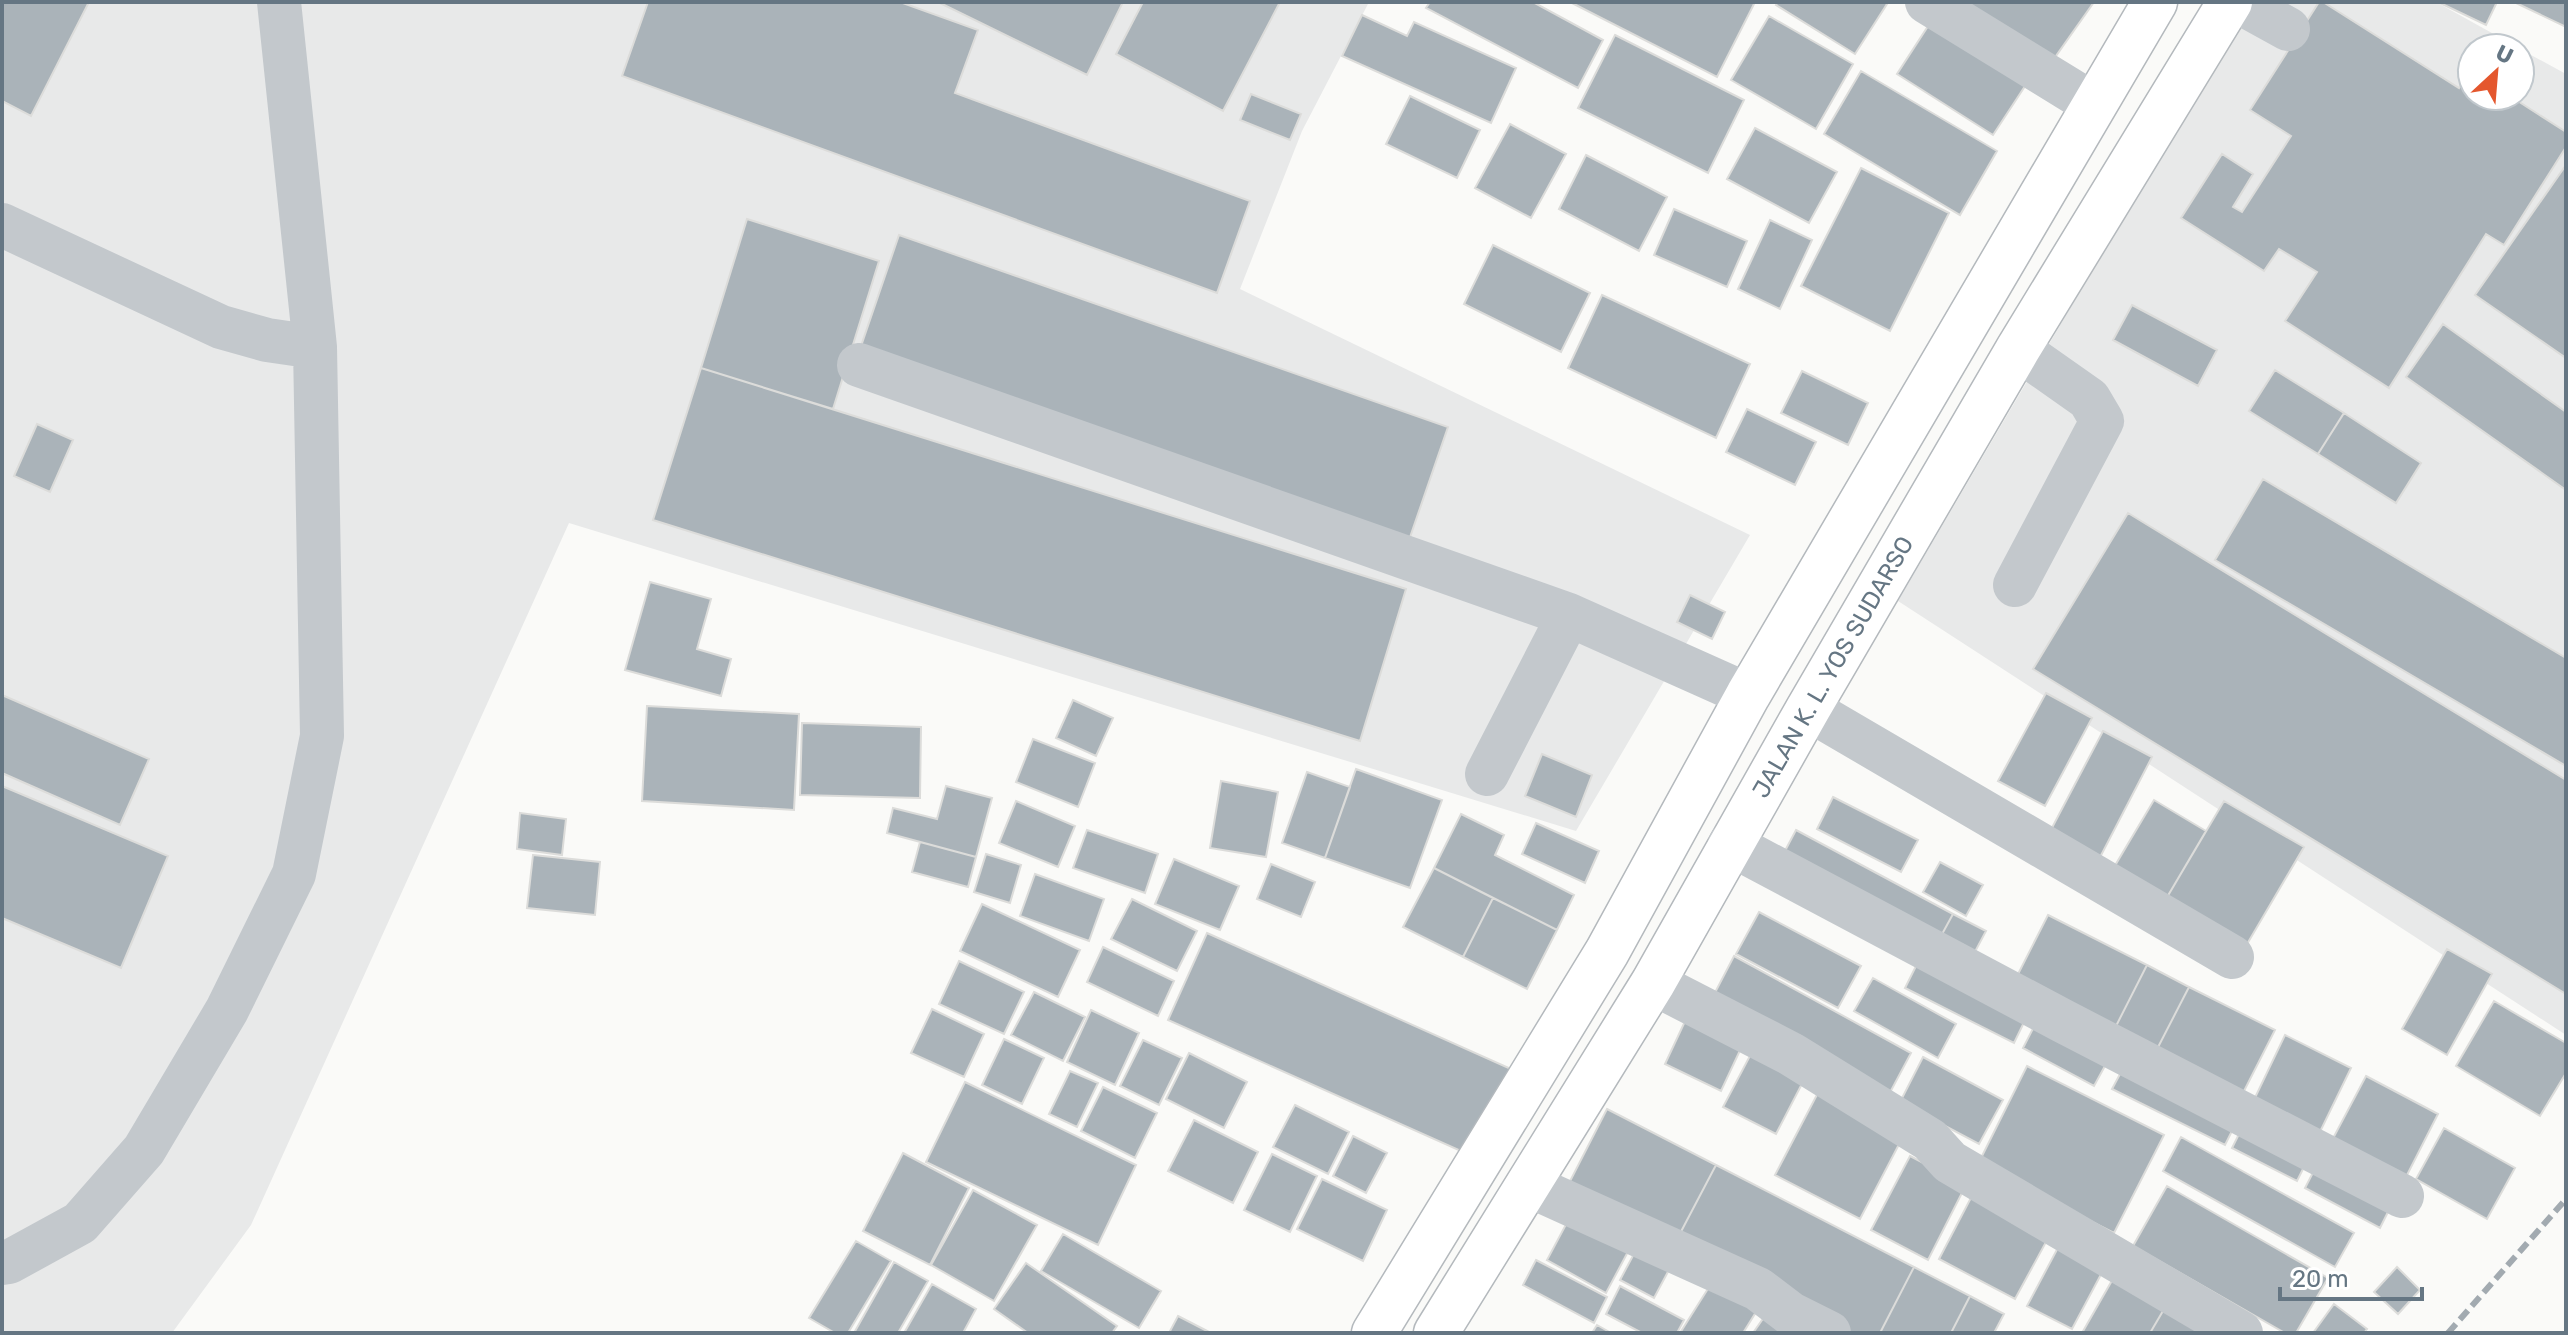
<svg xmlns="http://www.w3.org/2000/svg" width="2568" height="1335" font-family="Rubik,sans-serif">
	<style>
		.built { fill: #e8e9e9 }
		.building { fill: #aab3b9; stroke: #dcdcda; stroke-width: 2 }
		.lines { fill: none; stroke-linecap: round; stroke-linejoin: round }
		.highway-casing { stroke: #b4b9bd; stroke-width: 47 }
		.minor { stroke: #c3c8cc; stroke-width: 44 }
		.highway { stroke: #fff; stroke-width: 44 }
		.rail { stroke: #a2aab0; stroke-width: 6; stroke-dasharray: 12 6; stroke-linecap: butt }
		.labels { text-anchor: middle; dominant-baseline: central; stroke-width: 8; stroke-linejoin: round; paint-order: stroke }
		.street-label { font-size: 24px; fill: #657683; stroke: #fff }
	</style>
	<rect width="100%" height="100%" fill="#fafaf8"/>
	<!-- built -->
	<path class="built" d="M2 2H1369L1302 131 1240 289 1750 535 1576 831 569 523 251 1225 172 1333H2Z
		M2250 2H2436L2519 48H2472V96H2520V49L2566 74V1035L1898 601Z"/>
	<!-- building -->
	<path class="building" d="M2 2H89L31 116 2 101Z
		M648 2H900L978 30 955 93 1250 201 1217 293 622 76Z
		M938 2H1123L1087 75Z
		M1143 2H1280L1223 111 1116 54Z
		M1430 2H1533L1603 40 1578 88 1426 8Z
		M1570 2H1750L1754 4 1717 77Z
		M1778 2H1884L1887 4 1855 54 1776 5Z
		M1946 2H2094L2046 70Z
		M2319 2H2323L2459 88 2470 70 2472 72V96H2510L2566 132V147L2504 245 2486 234 2389 388 2285 321 2317 272 2279 249 2264 271 2181 218 2222 154 2253 174 2233 207 2242 212 2291 136 2250 110Z
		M2438 2H2497L2486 25Z
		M2514 2H2566V27Z
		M1362 15 1407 36 1414 22 1516 68 1491 123 1342 56Z
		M1769 16 1853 64 1816 129 1731 80Z
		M1934 17 2029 80 1993 135 1897 74Z
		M1615 35 1744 100 1708 173 1578 108Z
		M1861 71 1997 151 1960 215 1824 134Z
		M1251 94 1301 114 1290 140 1240 120Z
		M1410 96 1480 130 1457 178 1386 144Z
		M1510 124 1566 154 1531 218 1475 188Z
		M1755 128 1837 172 1809 223 1727 179Z
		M1586 155 1667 197 1639 251 1559 209Z
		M2566 165V358L2475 295Z
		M1861 168 1949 213 1890 331 1801 286Z
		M1674 209 1747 241 1727 287 1654 255Z
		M747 219 879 261 833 409 701 368Z
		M1770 220 1812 240 1780 309 1738 289Z
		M899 235 1448 427 1408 543 859 352Z
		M1493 245 1590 293 1561 352 1464 304Z
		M1602 295 1750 364 1716 438 1568 368Z
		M2132 305 2217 350 2198 386 2113 340Z
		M2443 324 2566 412V490L2406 377Z
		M701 368 1406 589 1360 741 653 520Z
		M2275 370 2344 413 2318 454 2249 411Z
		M1802 371 1868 403 1848 445 1781 413Z
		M1747 409 1816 442 1795 485 1726 452Z
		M2344 413 2421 463 2396 503 2318 454Z
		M37 424 73 440 50 492 14 476Z
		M2263 479 2566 658V766L2215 560Z
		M2128 513 2566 780V994L2033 669Z
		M650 582 711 599 697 649 731 659 721 696 625 670Z
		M1690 595 1725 612 1712 639 1677 622Z
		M2046 693 2092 718 2045 806 1998 781Z
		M2 695 149 759 120 825 2 773Z
		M1073 700 1113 718 1096 756 1056 738Z
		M647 706 799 714 794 810 642 801Z
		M802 723 921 727 920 798 800 795Z
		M2103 731 2152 757 2095 867 2045 841Z
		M1033 739 1095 763 1078 807 1016 782Z
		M1542 754 1592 775 1576 817 1525 796Z
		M1356 769 1442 800 1410 888 1325 858Z
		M1307 772 1350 787 1325 858 1282 843Z
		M1221 781 1278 792 1266 857 1210 848Z
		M2 786 168 856 121 968 2 918Z
		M946 786 992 798 976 857 887 833 893 808 937 819Z
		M1833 797 1918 840 1901 872 1817 829Z
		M2154 800 2206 831 2163 904 2110 874Z
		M1016 801 1075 826 1058 867 999 843Z
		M2224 801 2304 847 2243 951 2163 904Z
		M520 813 566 819 562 855 517 849Z
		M1461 814 1504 835 1495 855 1574 895 1557 930 1434 868Z
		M1536 823 1599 851 1585 883 1522 854Z
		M1087 830 1158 854 1145 893 1073 868Z
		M1796 830 1953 914 1935 947 1778 864Z
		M920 842 976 857 968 887 912 872Z
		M986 854 1021 865 1010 903 974 892Z
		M533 855 600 862 595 915 527 908Z
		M1174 859 1239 886 1220 930 1155 904Z
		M1940 862 1983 885 1966 916 1923 892Z
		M1271 864 1315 882 1301 917 1257 899Z
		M1434 868 1493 898 1463 957 1403 927Z
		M1035 874 1104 899 1089 941 1020 916Z
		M1493 898 1557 930 1527 989 1463 957Z
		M1132 899 1197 931 1177 971 1111 939Z
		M982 904 1080 950 1058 997 960 951Z
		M1759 912 1861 966 1838 1008 1736 954Z
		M1953 914 1986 931 1968 965 1935 947Z
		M2048 915 2147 965 2113 1032 2014 982Z
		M1207 933 1511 1069 1472 1156 1168 1020Z
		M1103 947 1174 981 1158 1016 1087 982Z
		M2447 949 2492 974 2447 1055 2402 1029Z
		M1734 956 1911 1053 1885 1102 1708 1006Z
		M1921 956 2030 1010 2014 1043 1905 988Z
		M959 961 1024 992 1004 1034 939 1004Z
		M2147 965 2189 987 2155 1053 2113 1032Z
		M1873 978 1956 1024 1938 1058 1854 1011Z
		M2189 987 2275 1030 2241 1097 2155 1053Z
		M1034 992 1085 1017 1063 1061 1011 1035Z
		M2494 1001 2566 1043V1073L2540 1116 2456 1066Z
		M932 1009 984 1034 964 1077 911 1053Z
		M1091 1010 1139 1033 1115 1085 1067 1062Z
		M1687 1017 1743 1044 1721 1091 1665 1064Z
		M2039 1017 2111 1055 2094 1086 2023 1048Z
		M2285 1035 2351 1068 2317 1138 2251 1106Z
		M1004 1039 1044 1058 1022 1104 982 1085Z
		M1143 1040 1182 1058 1159 1105 1120 1086Z
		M1753 1050 1805 1078 1776 1134 1723 1107Z
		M1189 1053 1247 1082 1224 1128 1166 1099Z
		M1923 1057 2003 1100 1979 1144 1900 1102Z
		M2128 1059 2240 1115 2225 1145 2112 1089Z
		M2027 1066 2164 1135 2114 1233 1978 1164Z
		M1070 1071 1098 1083 1077 1127 1049 1114Z
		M2366 1076 2438 1114 2403 1183 2330 1144Z
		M965 1082 1136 1165 1098 1245 926 1162Z
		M1103 1087 1157 1113 1135 1158 1081 1131Z
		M1821 1087 1906 1131 1860 1219 1775 1175Z
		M1295 1105 1349 1132 1328 1174 1273 1147Z
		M1607 1109 1716 1165 1675 1243 1567 1187Z
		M2247 1118 2312 1151 2297 1181 2232 1148Z
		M1194 1120 1258 1152 1233 1203 1168 1171Z
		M2444 1128 2515 1168 2487 1219 2416 1179Z
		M1353 1136 1387 1153 1366 1193 1333 1176Z
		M2181 1137 2354 1233 2335 1267 2163 1171Z
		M903 1153 969 1188 930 1265 863 1231Z
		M1272 1154 1317 1176 1290 1232 1244 1210Z
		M1910 1156 1966 1185 1928 1260 1871 1230Z
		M2321 1157 2396 1196 2380 1228 2305 1188Z
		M1716 1165 1914 1267 1880 1333H1850L1675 1243Z
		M1322 1179 1387 1210 1363 1261 1297 1229Z
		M2167 1186 2328 1278 2296 1333H2285L2133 1246Z
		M973 1190 1037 1225 994 1301 931 1265Z
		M1975 1190 2052 1231 2015 1299 1939 1259Z
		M1571 1215 1630 1248 1606 1293 1547 1260Z
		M1063 1234 1161 1291 1139 1328 1041 1271Z
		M856 1241 891 1261 848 1333H835L809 1318Z
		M2061 1242 2106 1265 2072 1329 2027 1306Z
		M1636 1250 1670 1268 1654 1298 1620 1280Z
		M1536 1260 1607 1297 1594 1323 1523 1285Z
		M894 1262 928 1281 898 1333H854Z
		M1026 1263 1117 1326 1112 1333H1028L994 1309Z
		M1914 1267 1970 1296 1951 1333H1880Z
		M2397 1267 2420 1290 2398 1314 2374 1292Z
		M2118 1270 2170 1299 2150 1333H2082Z
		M1716 1276 1761 1304 1743 1333H1680Z
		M932 1284 976 1309 963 1333H904Z
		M1620 1286 1684 1320 1677 1333H1642L1606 1314Z
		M1970 1296 2004 1314 1994 1333H1951Z
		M2170 1299 2228 1333H2150Z
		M2334 1304 2367 1329 2364 1333H2313Z
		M1767 1313 1783 1333H1753Z
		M1178 1316 1211 1333H1169Z
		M1597 1325 1611 1333H1592Z"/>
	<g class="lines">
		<defs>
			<path id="highway" d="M1374 1333 1607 952 1748 695 2155 2
				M1436 1333 1653 983 1808 709 2018 349 2230 2"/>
		</defs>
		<!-- highway casing -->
		<use href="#highway" class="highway-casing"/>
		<!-- minor -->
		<path class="minor" d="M1927 2 2093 104
			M2239 2 2288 29
			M2 225 221 327 267 340 315 347
			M859 365 1569 615
			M2015 585 2102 421 2089 399 2018 349
			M1808 709 2232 957
			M1487 774 1569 615 1748 695
			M1730 844 2063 1021 2402 1196
			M1653 983 1791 1054 1930 1140 1950 1162 2241 1333
			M1528 1185 1758 1289 1791 1314 1829 1333
			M2 1263 9 1262 80 1223 144 1150 227 1010 294 874 322 736 315 347 279 2"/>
		<!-- highway -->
		<use href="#highway" class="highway"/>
		<!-- rail -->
		<path class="rail" d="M2448 1333 2566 1199"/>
	</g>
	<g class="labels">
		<!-- street labels -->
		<g class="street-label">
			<text transform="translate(1833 667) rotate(-60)">JALAN K. L. YOS SUDARSO</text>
		</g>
	</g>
	<!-- border -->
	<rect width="2568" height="1335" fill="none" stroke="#657683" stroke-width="8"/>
	<!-- north arrow -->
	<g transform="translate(2496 72) rotate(26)"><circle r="38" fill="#ffffff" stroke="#c1c8cd" stroke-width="2"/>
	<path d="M0-6L14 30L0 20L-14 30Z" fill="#e4572e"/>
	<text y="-12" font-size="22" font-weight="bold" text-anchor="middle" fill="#657683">U</text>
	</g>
	<!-- scale -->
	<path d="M2280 1287v12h142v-12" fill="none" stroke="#657683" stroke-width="4"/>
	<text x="2292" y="1287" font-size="24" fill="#657683" stroke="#ffffff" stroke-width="6" paint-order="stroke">20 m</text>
</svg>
